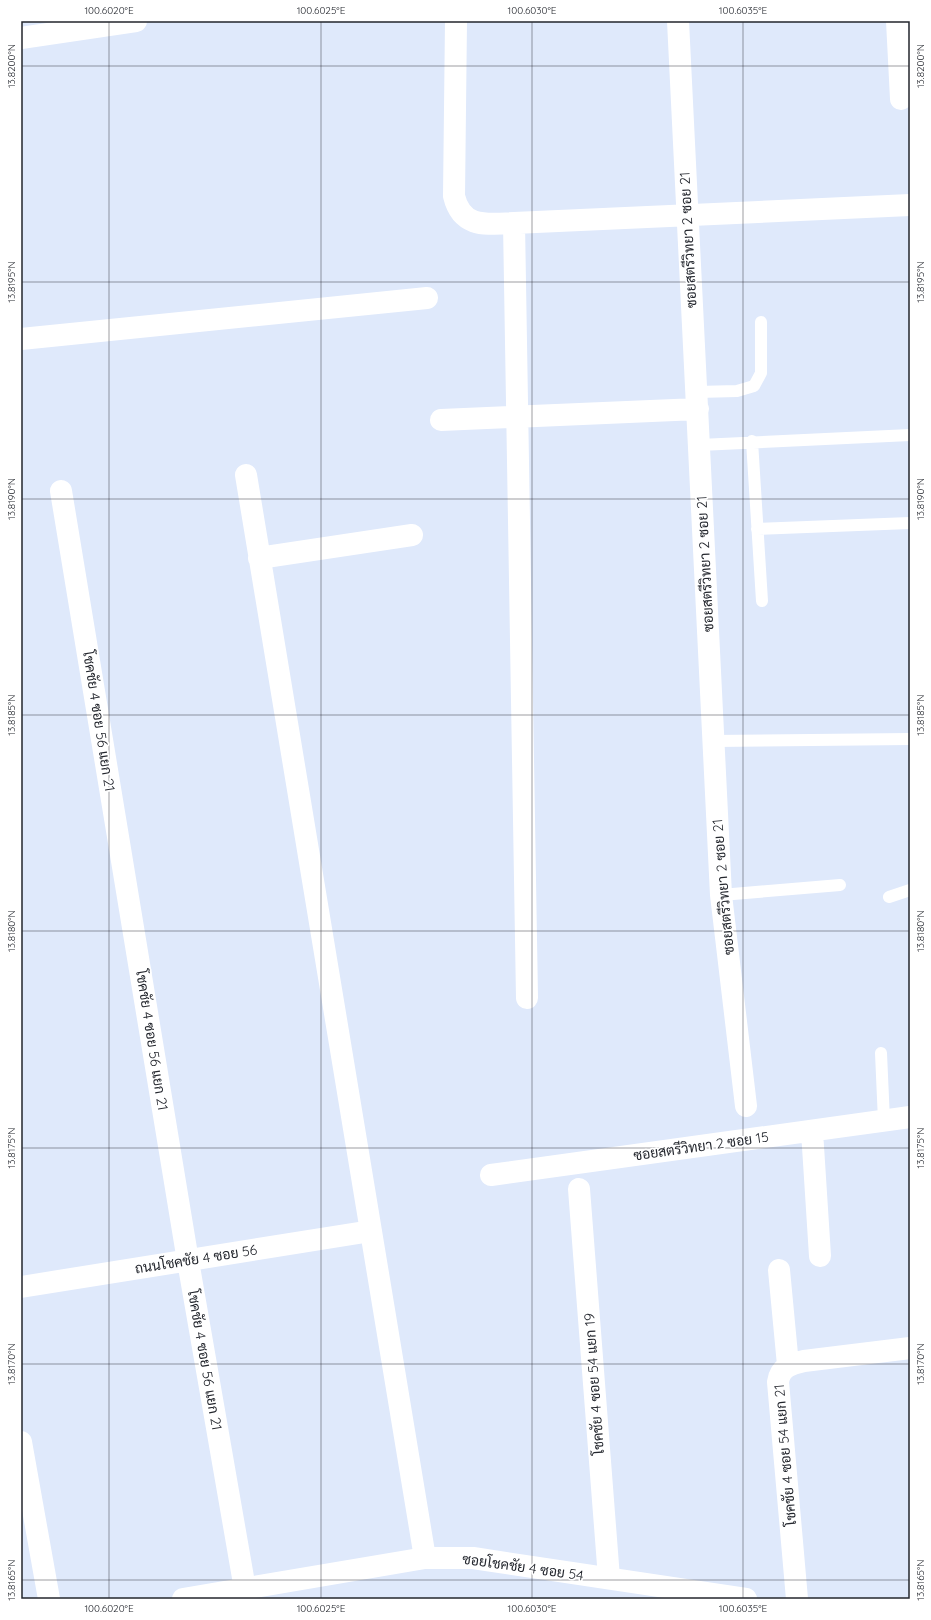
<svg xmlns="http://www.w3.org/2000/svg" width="931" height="1620" font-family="Quicksand,Sarabun,sans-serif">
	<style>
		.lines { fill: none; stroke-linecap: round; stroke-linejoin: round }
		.service { stroke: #fff; stroke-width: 12 }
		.minor { stroke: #fff; stroke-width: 22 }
		.tertiary { stroke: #fff; stroke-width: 22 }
		.ticks { fill: none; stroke: #23262d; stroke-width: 1; stroke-opacity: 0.45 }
		.labels { text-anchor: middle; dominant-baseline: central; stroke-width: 3.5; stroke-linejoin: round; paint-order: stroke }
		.street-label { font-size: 14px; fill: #23262d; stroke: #fff }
		.neatline { fill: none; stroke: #23262d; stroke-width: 1.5 }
		.ticks-label { font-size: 10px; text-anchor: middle; fill: #23262d }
	</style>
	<rect width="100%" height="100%" fill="#dfe9fb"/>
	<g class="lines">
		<!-- service -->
		<path class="service" d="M697 392 737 391 754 386 761 373V322
			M752 441 762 601
			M700 445 910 435
			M757 529 910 523
			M713 741 910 739
			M721 895 840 885
			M889 897 910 890
			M881 1053 884 1121"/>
		<!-- minor -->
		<path class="minor" d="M456 21 454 196C462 229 487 224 514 223L910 205
			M678 21 721 895 746 1106
			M897 21 901 99
			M21 38 136 21
			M514 223 527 998
			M21 339 427 298
			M441 420 698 409
			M246 475 425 1558
			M61 491 188 1261 245 1589
			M259 558 412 535
			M812 1131 820 1256
			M491 1175 910 1117
			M579 1189 609 1578
			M779 1270 788 1365
			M21 1287 371 1231
			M21 1442 49 1599
			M797 1599 778 1382C780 1367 791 1364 804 1361L910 1348"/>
		<!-- tertiary -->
		<path class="tertiary" d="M183 1599 425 1558H473L746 1599"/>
	</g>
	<!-- ticks -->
	<path class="ticks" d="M109 21V1599M321 21V1599M532 21V1599M743 21V1599M21 66H910M21 282H910M21 499H910M21 715H910M21 931H910M21 1148H910M21 1364H910M21 1580H910"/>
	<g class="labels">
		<!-- street labels -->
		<g class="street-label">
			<text transform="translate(688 240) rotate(-93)">ซอยสตรีวิทยา 2 ซอย 21</text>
			<text transform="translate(705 564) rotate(-93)">ซอยสตรีวิทยา 2 ซอย 21</text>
			<text transform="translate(99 721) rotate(81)">โชคชัย 4 ซอย 56 แยก 21</text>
			<text transform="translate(723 887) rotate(-95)">ซอยสตรีวิทยา 2 ซอย 21</text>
			<text transform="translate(152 1040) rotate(81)">โชคชัย 4 ซอย 56 แยก 21</text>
			<text transform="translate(701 1146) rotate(-8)">ซอยสตรีวิทยา 2 ซอย 15</text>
			<text transform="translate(196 1259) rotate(-9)">ถนนโชคชัย 4 ซอย 56</text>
			<text transform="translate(205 1360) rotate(80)">โชคชัย 4 ซอย 56 แยก 21</text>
			<text transform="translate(594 1384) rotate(-94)">โชคชัย 4 ซอย 54 แยก 19</text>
			<text transform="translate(785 1455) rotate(-95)">โชคชัย 4 ซอย 54 แยก 21</text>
			<text transform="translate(523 1567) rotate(8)">ซอยโชคชัย 4 ซอย 54</text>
		</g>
	</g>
	<!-- border -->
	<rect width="931" height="1620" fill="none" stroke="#ffffff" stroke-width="44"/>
	<rect x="22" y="22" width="887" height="1576" class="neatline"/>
	<g class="ticks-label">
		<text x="109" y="14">100.6020°E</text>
		<text x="321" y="14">100.6025°E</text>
		<text x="532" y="14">100.6030°E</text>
		<text x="743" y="14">100.6035°E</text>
		<text transform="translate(11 66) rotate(-90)" y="4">13.8200°N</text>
		<text transform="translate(920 66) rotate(-90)" y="4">13.8200°N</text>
		<text transform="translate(11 282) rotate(-90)" y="4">13.8195°N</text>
		<text transform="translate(920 282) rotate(-90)" y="4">13.8195°N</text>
		<text transform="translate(11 499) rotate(-90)" y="4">13.8190°N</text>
		<text transform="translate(920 499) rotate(-90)" y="4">13.8190°N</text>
		<text transform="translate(11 715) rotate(-90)" y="4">13.8185°N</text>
		<text transform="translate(920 715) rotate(-90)" y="4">13.8185°N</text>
		<text transform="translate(11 931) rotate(-90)" y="4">13.8180°N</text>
		<text transform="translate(920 931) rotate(-90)" y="4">13.8180°N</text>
		<text transform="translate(11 1148) rotate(-90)" y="4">13.8175°N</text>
		<text transform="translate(920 1148) rotate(-90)" y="4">13.8175°N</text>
		<text transform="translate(11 1364) rotate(-90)" y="4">13.8170°N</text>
		<text transform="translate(920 1364) rotate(-90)" y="4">13.8170°N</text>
		<text transform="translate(11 1580) rotate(-90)" y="4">13.8165°N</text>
		<text transform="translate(920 1580) rotate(-90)" y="4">13.8165°N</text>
		<text x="109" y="1612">100.6020°E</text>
		<text x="321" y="1612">100.6025°E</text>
		<text x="532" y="1612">100.6030°E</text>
		<text x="743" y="1612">100.6035°E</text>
	</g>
</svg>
